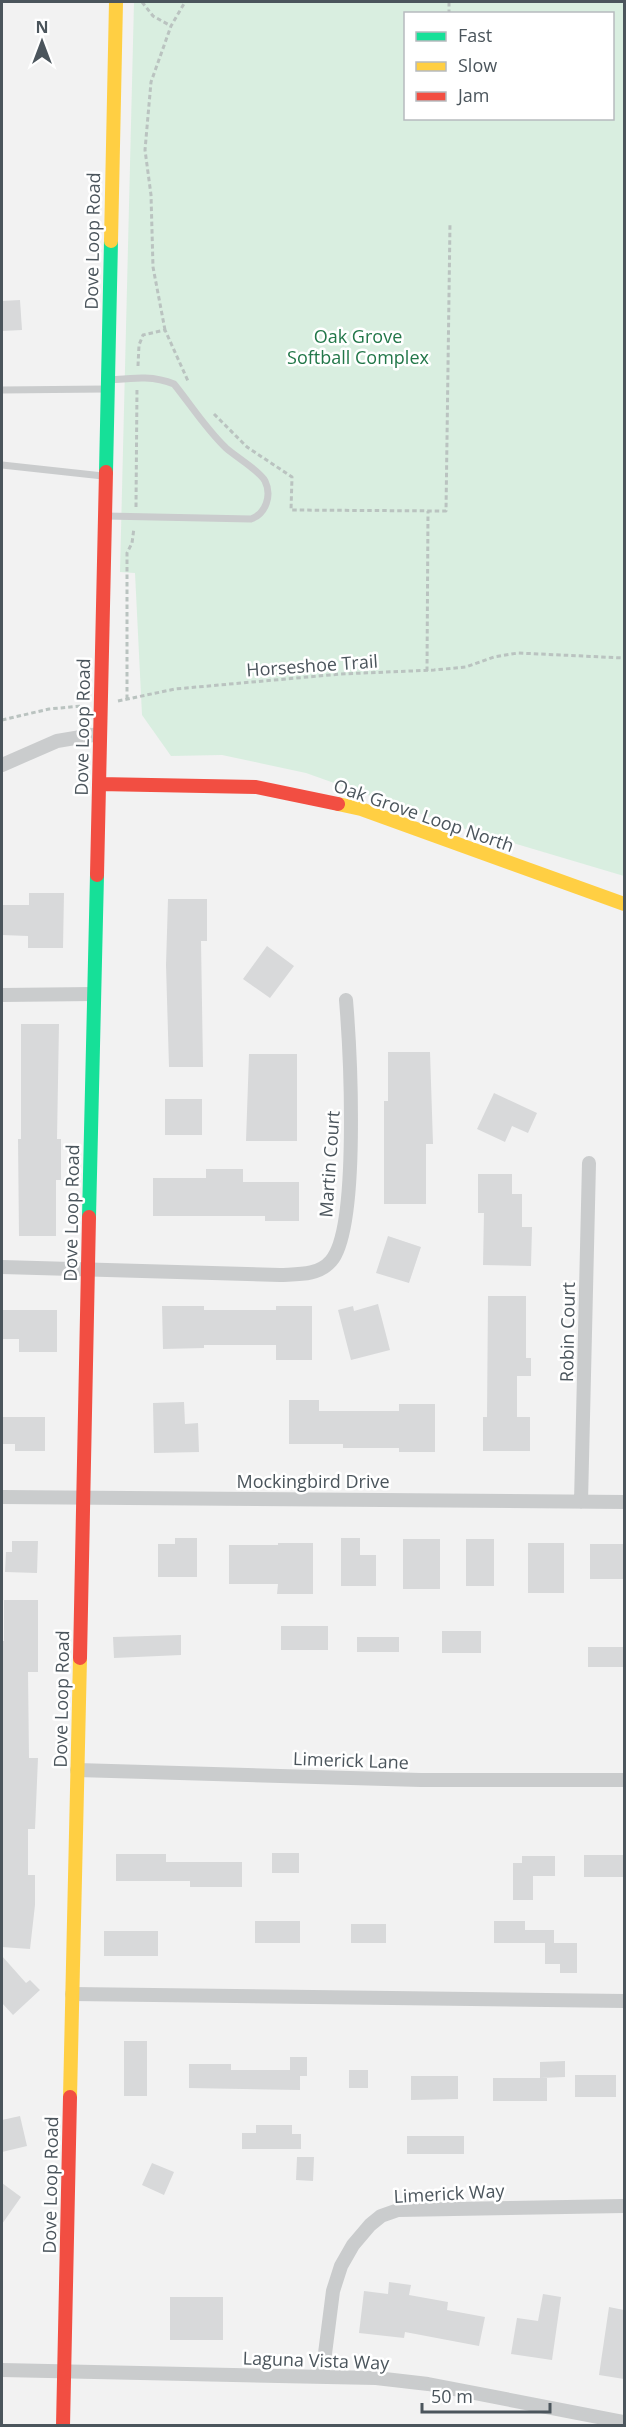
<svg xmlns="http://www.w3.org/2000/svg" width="626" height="2427" font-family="'Open Sans',sans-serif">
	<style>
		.green { fill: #d9eee0; fill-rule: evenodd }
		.building { fill: #d8d9da }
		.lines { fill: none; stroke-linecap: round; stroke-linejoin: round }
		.path { stroke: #bac3c0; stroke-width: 3; stroke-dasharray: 4.5 3; stroke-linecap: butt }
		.lane { stroke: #cacccd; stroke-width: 7 }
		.street { stroke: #cacccd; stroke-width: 14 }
		.fast { stroke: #16e098; stroke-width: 14 }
		.slow { stroke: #ffcf43; stroke-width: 14 }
		.jam { stroke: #f24e42; stroke-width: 14 }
		.labels { text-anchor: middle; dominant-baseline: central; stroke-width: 5; stroke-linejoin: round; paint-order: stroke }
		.street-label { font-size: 18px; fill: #4b555c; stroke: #fff }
		.park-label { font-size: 18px; fill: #227749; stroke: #fff }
	</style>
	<rect width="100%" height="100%" fill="#f2f2f2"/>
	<!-- green -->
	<path class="green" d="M134 2H624V876L452 825 306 773 222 755 171 756 142 715 135 573 120 572ZM406 14H612V118H406Z"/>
	<!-- building -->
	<path class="building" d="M20 300 22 330 2 331V301Z
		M29 893H64L63 948H28V936L2 935V905H29Z
		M168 899H207V941H201L203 1067H169L166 965Z
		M267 946 294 966 270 998 243 979Z
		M21 1024H59L57 1139H61V1180H56V1236H19L18 1139H21Z
		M388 1052H430L433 1144H426V1204H384V1101H388Z
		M249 1054H297V1141H246Z
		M494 1093 537 1113 528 1133 512 1126 505 1142 477 1129Z
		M165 1099H202V1135H165Z
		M206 1169H243V1182H299V1221H265V1216H153V1178H206Z
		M478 1174H512V1194H522V1227H532L531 1266 483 1265 484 1213H478Z
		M388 1236 421 1247 409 1283 376 1273Z
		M488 1296H526V1358H531V1376H517V1417H530V1451H483V1417H487Z
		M378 1304 390 1350 351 1360 338 1310 353 1306 354 1311Z
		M162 1306H204V1310H276V1306H312V1360H276V1345H204V1348L163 1349Z
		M2 1310H57V1352H19V1339H2Z
		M289 1400H319V1411H399V1404H435V1452H399V1448H343V1444H289Z
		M184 1402 185 1424 198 1423 199 1452 154 1453 153 1403Z
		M2 1417H45V1451H15V1444H2Z
		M175 1538H197V1577H158V1544H175Z
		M341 1538H360V1555H376V1586H341Z
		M403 1539H440V1589H403Z
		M466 1539H494V1586H466Z
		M12 1541H38L37 1573 5 1572 6 1552H12Z
		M278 1543H313V1594H277L278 1584H229V1545H278Z
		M528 1543H564V1593H528Z
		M590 1544H624V1579H590Z
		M4 1600H38V1672H28L29 1758H38L35 1829H28V1875H35V1905L30 1949 2 1947V1641H4Z
		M281 1626H328V1650H281Z
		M442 1631H481V1653H442Z
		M181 1635V1655L114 1658 113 1637Z
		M357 1637H399V1652H357Z
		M588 1647H624V1667H588Z
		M272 1853H299V1873H272Z
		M116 1854H166V1862H242V1887H190V1881H116Z
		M584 1855H624V1877H584Z
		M522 1856H555V1876H533V1900H513V1863H522Z
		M255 1921H300V1943H255Z
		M494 1921H525V1930H554V1943H577V1973H560V1964H545V1943H494Z
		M351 1924H386V1943H351Z
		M104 1931H158V1956H104Z
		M2 1956 26 1983 30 1980 40 1990 13 2015 2 2003Z
		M124 2041H147V2096H124Z
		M290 2057H307V2076H300V2090L189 2088V2064H231V2070H290Z
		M565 2061V2077L540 2078V2062Z
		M349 2070H368V2088H349Z
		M575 2075H616V2097H575Z
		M411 2076H458V2099L411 2100Z
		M493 2078H547V2101H493Z
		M20 2116 27 2146 2 2152V2120Z
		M256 2125H292V2134H301V2149H242V2133H256Z
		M407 2136H464V2154H407Z
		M297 2157H314L313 2181 296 2180Z
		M152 2163 174 2172 164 2195 142 2185Z
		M2 2183 21 2197 2 2224Z
		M389 2282 411 2285 409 2295 448 2302 447 2310 485 2317 479 2346 405 2332 404 2338 359 2333 364 2291 388 2294Z
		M543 2294 561 2297 552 2360 511 2354 517 2318 538 2321Z
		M170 2297H223V2340H170Z
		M609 2307 624 2310V2379L599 2375Z"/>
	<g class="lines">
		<!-- path -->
		<path class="path" d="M142 2 153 16 171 26
			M449 14V2
			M165 330 153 267 151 195 145 150 151 82 171 26 185 2
			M138 366 139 345 143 335 165 330 188 381
			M214 414 247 447 292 477 291 510 446 511 450 223
			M136 507 137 387
			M427 671 428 511
			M127 699V553L132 543 134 528
			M118 701 175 689 341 674 434 670 466 667 494 657 518 653 624 658
			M2 720 49 709 82 706"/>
		<!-- lane -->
		<path class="lane" d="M2 390 105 389
			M2 465 103 476
			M106 516 251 519C266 514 272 495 265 481 260 471 236 457 226 448 206 429 191 405 174 384 153 375 132 378 110 380"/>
		<!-- street -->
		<path class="street" d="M2 765 57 741 99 734
			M2 995 94 994
			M2 1267 280 1275C297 1274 318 1276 331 1261 360 1228 350 1048 346 1000
			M2 1497 624 1502
			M581 1502 589 1163
			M77 1770 421 1780H624
			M72 1994 624 2001
			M2 2370 376 2378 428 2384 624 2422
			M322 2377 333 2291 341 2266 353 2245 370 2225 381 2216 398 2210 624 2206"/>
		<!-- fast -->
		<path class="fast" d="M106 472 111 241
			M89 1217 97 875"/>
		<!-- slow -->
		<path class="slow" d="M111 241 116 2
			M338 804 361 809 624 904
			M70 2097 80 1658"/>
		<!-- jam -->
		<path class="jam" d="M99 784 256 787 338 804
			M97 875 106 472
			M80 1658 89 1217
			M63 2426 70 2097"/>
	</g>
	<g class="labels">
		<!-- street labels -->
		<g class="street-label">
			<text transform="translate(92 241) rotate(-89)">Dove Loop Road</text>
			<text transform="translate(312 665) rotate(-4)">Horseshoe Trail</text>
			<text transform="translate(82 727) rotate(-89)">Dove Loop Road</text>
			<text transform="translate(424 815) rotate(19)">Oak Grove Loop North</text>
			<text transform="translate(329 1164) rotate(-86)">Martin Court</text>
			<text transform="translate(71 1213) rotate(-89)">Dove Loop Road</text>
			<text transform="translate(567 1332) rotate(-89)">Robin Court</text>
			<text x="313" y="1481">Mockingbird Drive</text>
			<text transform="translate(61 1699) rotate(-89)">Dove Loop Road</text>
			<text transform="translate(351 1760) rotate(2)">Limerick Lane</text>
			<text transform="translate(50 2185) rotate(-89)">Dove Loop Road</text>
			<text transform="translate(449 2193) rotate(-3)">Limerick Way</text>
			<text transform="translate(316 2360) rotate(2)">Laguna Vista Way</text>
		</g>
		<!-- park labels -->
		<g class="park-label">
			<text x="358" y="336">Oak Grove<tspan x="358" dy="21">Softball Complex</tspan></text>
		</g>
	</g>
	<!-- border -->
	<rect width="626" height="2427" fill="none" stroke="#4b555c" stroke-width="6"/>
	<!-- legend -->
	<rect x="404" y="12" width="210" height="108" fill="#ffffff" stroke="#b7bbbe" stroke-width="1.5"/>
	<rect x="416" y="32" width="30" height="9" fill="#16e098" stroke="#b7bbbe" stroke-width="1.5"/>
	<text x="458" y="42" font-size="18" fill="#4b555c">Fast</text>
	<rect x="416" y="62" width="30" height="9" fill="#ffcf43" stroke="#b7bbbe" stroke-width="1.5"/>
	<text x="458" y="72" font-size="18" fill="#4b555c">Slow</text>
	<rect x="416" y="92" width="30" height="9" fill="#f24e42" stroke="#b7bbbe" stroke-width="1.5"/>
	<text x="458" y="102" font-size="18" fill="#4b555c">Jam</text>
	<!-- north arrow -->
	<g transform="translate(42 42)" stroke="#ffffff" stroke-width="4.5" paint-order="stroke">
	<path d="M0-4.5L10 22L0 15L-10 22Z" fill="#4b555c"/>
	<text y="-9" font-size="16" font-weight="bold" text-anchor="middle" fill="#4b555c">N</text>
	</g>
	<!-- scale -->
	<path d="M422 2403v9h128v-9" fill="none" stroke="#4b555c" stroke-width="3"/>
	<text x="431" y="2403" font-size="18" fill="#4b555c" stroke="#ffffff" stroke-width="4.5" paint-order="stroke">50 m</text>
</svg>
